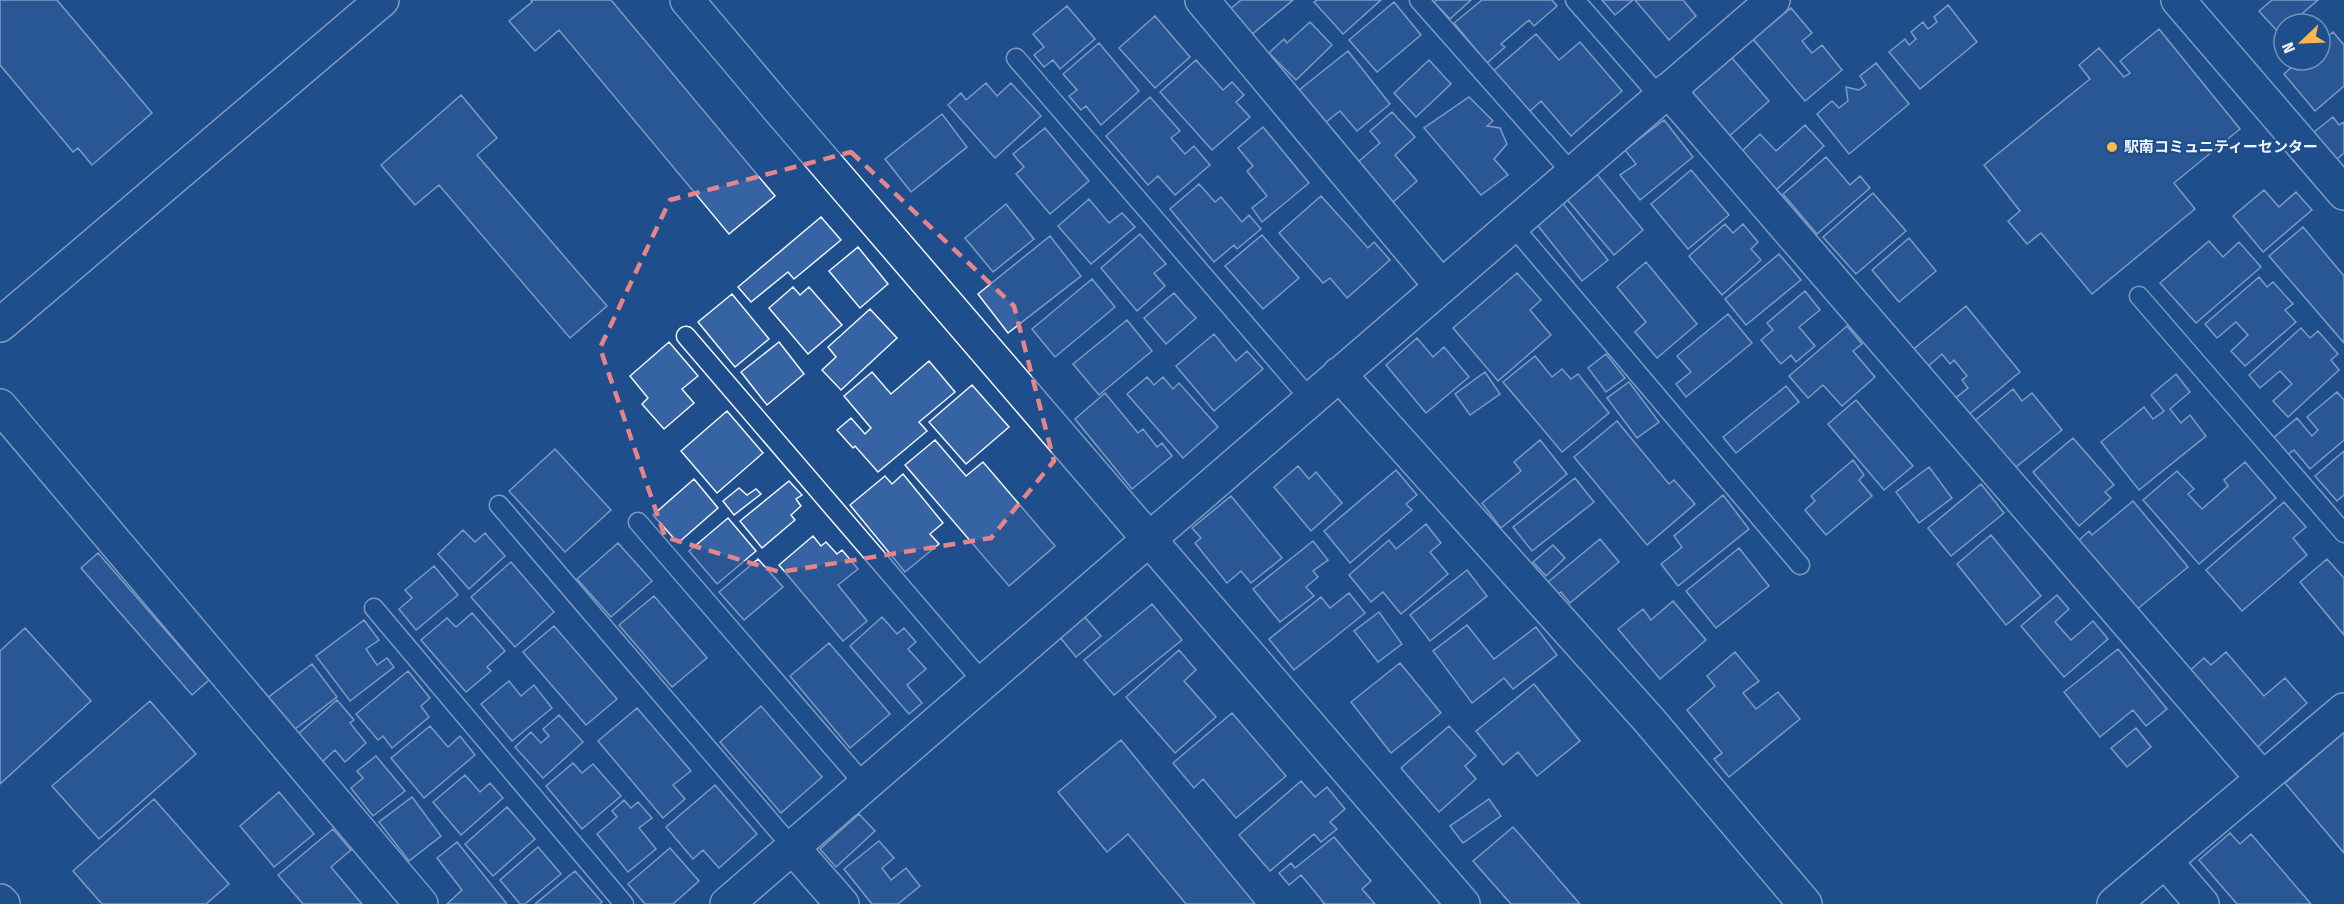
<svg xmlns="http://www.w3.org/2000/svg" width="2344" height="904" font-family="'Fira Sans Condensed','Noto Sans JP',sans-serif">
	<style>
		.building { fill: #3563a3; stroke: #f2f6ff; stroke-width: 1.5 }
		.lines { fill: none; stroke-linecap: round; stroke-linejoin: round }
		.service-casing { stroke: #f2f6ff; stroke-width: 21 }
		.minor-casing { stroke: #f2f6ff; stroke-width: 36 }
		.primary-casing { stroke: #f2f6ff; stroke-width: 36 }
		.service { stroke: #1f4e8c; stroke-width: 18 }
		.minor { stroke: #1f4e8c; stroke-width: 33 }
		.primary { stroke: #1f4e8c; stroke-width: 33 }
		.marked { fill: none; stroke: #e38589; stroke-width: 4.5; stroke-dasharray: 12 8; stroke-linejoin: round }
		.poi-dot { fill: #ffb74d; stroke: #1f4e8c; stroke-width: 2 }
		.labels { text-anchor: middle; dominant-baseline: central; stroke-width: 4.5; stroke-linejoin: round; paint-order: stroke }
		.poi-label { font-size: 15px; font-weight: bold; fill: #f2f6ff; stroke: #1f4e8c; text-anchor: start }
	</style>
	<rect width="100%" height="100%" fill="#1f4e8c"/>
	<!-- building -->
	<path class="building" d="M0 0H57L152 113 92 165 78 148 73 152 0 65Z
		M531 0H611L775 196 729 234 559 30 535 51 509 21 532 2Z
		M1241 0H1293L1250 36 1229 10Z
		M1317 0H1381L1343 34 1314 2Z
		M1436 0H1471L1450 19 1434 2Z
		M1482 0H1552L1557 6 1534 26 1529 20 1501 44 1505 47 1487 63 1454 23Z
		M1602 0H1633L1615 15Z
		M1635 0H1683L1696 16 1669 40Z
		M2272 0H2318L2290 24H2284V29L2279 33 2259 11Z
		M1394 2 1421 35 1377 72 1349 40Z
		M1948 5 1977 42 1920 89 1889 52 1905 39 1909 45 1916 39 1911 32 1923 22 1928 29 1937 22 1934 17Z
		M1067 6 1095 39 1060 69 1053 60 1044 67 1034 55 1044 47 1033 34Z
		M1791 8 1812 33 1802 41 1812 53 1822 45 1842 70 1805 101 1753 39Z
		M1155 16 1190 57 1155 88 1119 48Z
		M1310 22 1332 45 1296 80 1269 53 1284 39 1287 43Z
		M2159 29 2240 129 2174 183 2195 209 2092 294 2041 233 2027 244 2008 221 2020 211 1984 165 2090 79 2079 65 2099 48 2124 77 2130 73 2120 61Z
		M2333 32 2344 45V86L2315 111 2284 74 2300 60H2320V43Z
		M1536 34 1559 60 1580 42 1622 91 1571 136 1541 101 1528 113 1492 72Z
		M1099 43 1139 91 1101 125 1086 106 1081 110 1069 96 1077 90 1063 74Z
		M1348 51 1390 104 1357 131 1340 111 1321 126 1294 94Z
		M1731 57 1769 101 1726 139 1687 95Z
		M1196 60 1223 90 1232 82 1244 95 1236 102 1250 117 1212 150 1160 92Z
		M1429 60 1451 84 1416 117 1394 93Z
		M1876 63 1909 104 1849 154 1817 114 1832 101 1839 108 1848 101 1846 87 1859 90 1866 85 1860 76Z
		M986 83 997 96 1011 83 1041 116 995 158 948 105 961 93 966 100Z
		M461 95 497 138 477 155 607 306 570 338 439 185 415 205 381 165Z
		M1150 97 1180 131 1171 138 1185 154 1194 146 1210 165 1175 195 1158 176 1148 185 1106 136Z
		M1469 97 1493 121 1487 126 1500 128 1507 144 1494 159 1508 175 1481 195 1424 128Z
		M1392 112 1415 137 1395 155 1417 181 1393 202 1358 162 1380 143 1370 131Z
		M942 114 967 147 911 192 885 159Z
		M2333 117 2339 125 2344 122V153L2336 160 2314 132Z
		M1664 120 1693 157 1640 200 1620 175 1636 164 1625 150Z
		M1805 125 1824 146 1776 190 1741 152 1760 134 1776 151Z
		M1263 127 1309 183 1262 222 1252 208 1267 196 1247 171 1253 166 1238 148Z
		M1045 128 1089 181 1050 214 1016 174 1024 167 1013 154Z
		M1826 157 1850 185 1860 176 1870 188 1817 234 1783 194Z
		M1691 170 1729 215 1688 249 1651 204Z
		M1595 172 1643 230 1614 255 1565 197Z
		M1199 184 1215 202 1221 197 1242 222 1249 215 1261 229 1237 249 1234 245 1214 262 1170 209Z
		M2264 190 2279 207 2296 192 2312 210 2263 252 2233 216Z
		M1873 193 1906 231 1856 274 1823 237Z
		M1321 196 1368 248 1374 242 1390 260 1347 298 1330 278 1323 283 1279 233Z
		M1089 199 1109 223 1122 213 1135 227 1091 264 1058 226Z
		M1561 201 1608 260 1582 281 1535 222Z
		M1006 204 1034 239 993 272 965 238Z
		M821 217 841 240 794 279 788 272 751 302 738 287Z
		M1725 224 1733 233 1743 224 1758 242 1751 249 1761 260 1722 295 1689 256Z
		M2303 227 2344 276V343L2269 256Z
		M1140 234 1166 264 1154 273 1165 286 1137 311 1101 268Z
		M1262 235 1299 278 1263 309 1225 266Z
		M1050 236 1081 276 1008 333 978 294Z
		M1909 238 1936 271 1899 302 1872 270Z
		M2209 241 2223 257 2239 242 2261 267 2196 323 2160 283Z
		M858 247 888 284 860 308 829 271Z
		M1779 254 1801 280 1746 325 1725 299Z
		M1646 262 1697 324 1657 358 1635 332 1646 322 1617 287Z
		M1517 273 1541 300 1530 310 1551 335 1498 381 1453 328Z
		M2259 277 2267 287 2273 282 2293 304 2285 310 2296 322 2245 366 2231 351 2248 335 2236 322 2217 338 2205 324Z
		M1092 279 1115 307 1055 357 1032 329Z
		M793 287 800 295 809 287 842 325 808 354 769 308Z
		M1805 291 1820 310 1799 327 1815 346 1796 362 1791 355 1781 364 1761 340 1773 330 1767 323Z
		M1174 293 1196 318 1166 344 1144 318Z
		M732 294 769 339 735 367 698 322Z
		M1966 306 2020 372 1967 416 1953 400 1968 388 1962 380 1967 376 1954 360 1950 364 1942 354 1924 370 1910 352Z
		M870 309 897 338 841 390 822 370 836 357 828 347Z
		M1728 314 1752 343 1686 397 1676 384 1691 372 1677 356Z
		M1127 320 1152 351 1099 395 1073 364Z
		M1847 326 1862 344 1853 351 1875 377 1842 406 1823 385 1808 398 1789 376Z
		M2301 328 2310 338 2318 331 2338 354 2331 360 2339 370 2288 417 2273 401 2292 384 2280 371 2260 388 2249 375Z
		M1214 334 1236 361 1247 351 1263 369 1214 411 1176 366Z
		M1417 338 1433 357 1444 347 1469 377 1426 413 1386 365Z
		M669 342 698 376 682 389 694 403 664 429 642 404 648 398 630 376Z
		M779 342 804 374 767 405 741 372Z
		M1606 354 1625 378 1606 392 1588 368Z
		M1535 356 1552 377 1562 369 1571 379 1578 374 1609 413 1562 452 1503 382Z
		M929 361 955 392 919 422 927 431 878 472 855 446 853 448 837 430 851 418 865 434 871 428 844 396 872 372 891 394Z
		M1485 372 1500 394 1470 415 1455 394Z
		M2176 374 2190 392 2170 409 2181 423 2190 415 2206 436 2139 490 2101 442 2144 407 2153 419 2164 411 2151 395Z
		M1147 377 1154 385 1163 377 1173 389 1179 383 1218 427 1183 458 1127 394Z
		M1629 382 1659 422 1637 438 1607 398Z
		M972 385 1009 427 966 464 929 422Z
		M1786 386 1799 402 1736 453 1723 437Z
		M2013 389 2022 401 2032 393 2062 430 2011 471 1972 423Z
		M2337 392 2344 400V440L2310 469 2294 450 2287 455 2273 438 2297 418 2312 436 2318 430 2307 417Z
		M1105 393 1138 433 1143 429 1157 447 1162 443 1172 456 1132 489 1075 419Z
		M1856 400 1913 466 1884 490 1828 424Z
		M727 411 763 453 717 493 681 451Z
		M1617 421 1669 484 1674 480 1695 504 1647 545 1574 457Z
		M2073 438 2114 485 2105 492 2111 498 2079 526 2033 472Z
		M935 440 966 476 983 462 1055 546 1009 586 905 465Z
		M1540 440 1567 474 1501 528 1482 503 1521 471 1514 462Z
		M555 449 611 510 565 552 509 491Z
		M2344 451V495L2337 501 2315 476Z
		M1853 460 1864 475 1859 480 1872 496 1826 535 1805 510 1815 501 1811 496Z
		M2245 462 2276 498 2199 564 2143 500 2177 471 2194 489 2188 494 2202 509 2228 486 2224 480Z
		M1298 466 1309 479 1316 472 1342 503 1311 531 1274 487Z
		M1929 467 1952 498 1919 523 1896 492Z
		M1396 470 1417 495 1406 504 1412 510 1350 563 1324 531Z
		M903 474 943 523 930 534 939 544 905 572 850 505 885 476 892 484Z
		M1575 478 1594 502 1532 551 1513 527Z
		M694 479 718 508 678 543 653 515Z
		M789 481 802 495 796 499 801 506 791 515 795 520 762 548 740 521Z
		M1981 484 2004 513 1951 556 1928 528Z
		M739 488 747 495 756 489 761 494 734 515 723 501Z
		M1723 495 1749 529 1678 586 1661 564 1682 547 1674 536Z
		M1231 496 1282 558 1251 583 1241 571 1227 583 1195 543 1201 538 1192 528Z
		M2133 501 2188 567 2135 611 2077 542 2089 531 2092 535Z
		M2284 502 2306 527 2293 538 2307 555 2242 611 2206 570Z
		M728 518 756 551 717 584 689 551Z
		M1426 524 1441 543 1430 552 1448 574 1401 614 1383 592 1371 602 1349 575 1389 540 1396 549Z
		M463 530 475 542 485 533 505 556 469 589 438 554Z
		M1991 535 2041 596 2006 625 1957 564Z
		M813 536 821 546 826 542 837 554 842 550 858 569 838 585 867 621 843 641 779 565Z
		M1600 539 1619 562 1570 603 1561 592 1552 599 1542 587Z
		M1313 541 1328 560 1313 571 1318 577 1306 587 1314 596 1280 622 1253 589Z
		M618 543 652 581 611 617 577 579Z
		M1553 545 1565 558 1546 576 1533 562Z
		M1739 548 1769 586 1716 628 1686 591Z
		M98 553 209 680 192 695 81 568Z
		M758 559 783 587 744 620 719 592Z
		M2327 559 2344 578V635L2300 582Z
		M511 562 554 612 515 647 471 597Z
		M434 566 458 595 416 630 399 609 412 598 405 590Z
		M1467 570 1487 596 1430 641 1410 615Z
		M1349 593 1365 613 1294 670 1269 639 1321 597 1330 608Z
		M2057 595 2069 609 2055 622 2071 640 2093 621 2108 639 2064 677 2021 626Z
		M654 596 707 658 672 687 619 625Z
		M1673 601 1706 640 1660 679 1618 629 1643 609 1651 620Z
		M1152 604 1182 640 1114 695 1084 660Z
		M1379 612 1402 644 1378 662 1354 631Z
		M472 613 505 651 487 667 491 671 466 692 421 640 447 618 456 627Z
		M1083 615 1101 636 1076 657 1059 636Z
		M882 617 897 634 904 628 916 642 908 649 926 669 907 685 922 703 909 714 850 646Z
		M364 620 379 640 366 649 377 665 387 658 394 667 350 701 316 656Z
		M1467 625 1494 659 1536 627 1557 655 1513 689 1504 678 1472 703 1433 651Z
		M554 626 617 699 586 725 523 652Z
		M25 628 91 701 0 784V651Z
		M829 643 890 714 850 748 790 676Z
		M2118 649 2167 709 2146 726 2133 710 2100 737 2064 692Z
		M1179 650 1196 670 1184 681 1216 717 1175 753 1126 697Z
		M1735 652 1759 681 1743 693 1756 709 1778 692 1800 719 1729 777 1714 759 1722 753 1687 710 1715 686 1707 676Z
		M2226 652 2264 696 2285 678 2307 703 2253 751 2186 674 2204 658 2211 665Z
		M1400 663 1441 713 1391 753 1351 702Z
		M312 664 337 697 291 732 266 699Z
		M408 671 430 698 421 706 429 717 392 748 383 736 378 740 356 714Z
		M509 681 521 696 534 685 552 708 512 741 481 704Z
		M1534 684 1580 741 1537 776 1518 752 1503 765 1476 731Z
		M337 700 354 720 350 723 366 743 345 762 335 750 322 762 298 734Z
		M150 701 196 754 99 839 52 786Z
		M761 706 822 777 781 813 720 742Z
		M637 708 691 771 673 785 685 799 663 818 598 741Z
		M1232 713 1286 776 1236 818 1203 779 1194 788 1173 763Z
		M559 715 583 742 543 778 515 747 531 732 541 743 549 736 543 729Z
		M430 726 448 747 460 736 475 755 424 798 391 758Z
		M1449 726 1476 756 1465 766 1476 779 1439 812 1401 768Z
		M2136 728 2151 747 2127 767 2111 748Z
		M2344 732V853L2285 783Z
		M1121 740 1255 904H1186L1128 834 1107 852 1058 792Z
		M376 756 405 791 373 816 351 788 363 778 357 771Z
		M573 763 582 773 593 764 621 796 582 829 546 786Z
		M465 775 480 792 490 783 503 798 461 835 433 802Z
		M1301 781 1315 797 1327 787 1345 809 1330 822 1337 829 1321 842 1314 834 1270 871 1239 835Z
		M715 785 757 834 719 868 703 850 693 859 666 827Z
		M279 792 314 834 274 867 240 826Z
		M412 797 441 836 409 861 379 822Z
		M154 799 229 884 206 904H102L73 871Z
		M1489 799 1501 816 1463 843 1450 826Z
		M624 800 631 808 638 802 652 818 639 828 656 849 628 872 597 834 617 817 612 811Z
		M507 807 535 839 493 876 465 844Z
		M859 814 875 831 836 867 820 849Z
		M1513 827 1580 904H1511L1473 861Z
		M333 829 351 850 331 867 362 904H303L278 875Z
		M2230 833 2240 844 2251 834 2311 904H2237L2199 860Z
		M1334 837 1371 881 1362 889 1375 904H1323L1324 903 1301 875 1289 885 1279 873 1291 863 1295 868Z
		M879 841 894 858 882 868 891 880 906 868 920 886 898 904H872L844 869Z
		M457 842 507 904H447L462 890 437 858Z
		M538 847 561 874 525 904H520L500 880Z
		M670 848 699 881 673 904H645L628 884Z
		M575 871 602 902 600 904H535Z"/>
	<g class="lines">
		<defs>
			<path id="service" d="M1419 0 1572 173
				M1575 0 1660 97
				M1016 58 1310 399
				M1512 225 1800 565
				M2139 296 2344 533
				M686 336 983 682
				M499 505 793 848
				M638 522 865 785
				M374 608 624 904"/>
			<path id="minor" d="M687 0 778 108 1463 904
				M1202 0 1441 286
				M2178 0 2344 193
				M1668 90 2262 778
				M0 325 382 0
				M1339 374 1649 720 1805 904
				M0 406 421 904
				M793 848 842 904
				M2165 861 2202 904
				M727 904 1773 0
				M2114 904 2344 710"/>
			<path id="primary" d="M0 901 3 904"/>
		</defs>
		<!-- service casing -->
		<use href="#service" class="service-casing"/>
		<!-- minor casing -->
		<use href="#minor" class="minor-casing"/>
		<!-- primary casing -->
		<use href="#primary" class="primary-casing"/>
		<!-- service -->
		<use href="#service" class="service"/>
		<!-- minor -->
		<use href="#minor" class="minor"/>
		<!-- primary -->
		<use href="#primary" class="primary"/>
	</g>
	<!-- marked area -->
	<path d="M0 0H2344V904H0ZM851 152 1014 306 1054 461 991 538 780 572 665 537 600 348 670 200Z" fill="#1f4e8c" fill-opacity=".55" fill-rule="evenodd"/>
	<path class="marked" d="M851 152 1014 306 1054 461 991 538 780 572 665 537 600 348 670 200Z"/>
	<!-- markers -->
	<circle class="poi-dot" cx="2112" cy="147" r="6"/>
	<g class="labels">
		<!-- poi labels -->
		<g class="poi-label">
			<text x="2124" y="147">駅南コミュニティーセンター</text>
		</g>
	</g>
	<!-- north arrow -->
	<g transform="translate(2302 42) rotate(247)"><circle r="28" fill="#1f4e8c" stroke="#7391ba" stroke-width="1.5"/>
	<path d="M0-4.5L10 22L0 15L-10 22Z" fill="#ffb74d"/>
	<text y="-9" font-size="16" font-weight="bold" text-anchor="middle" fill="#f2f6ff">N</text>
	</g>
</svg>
